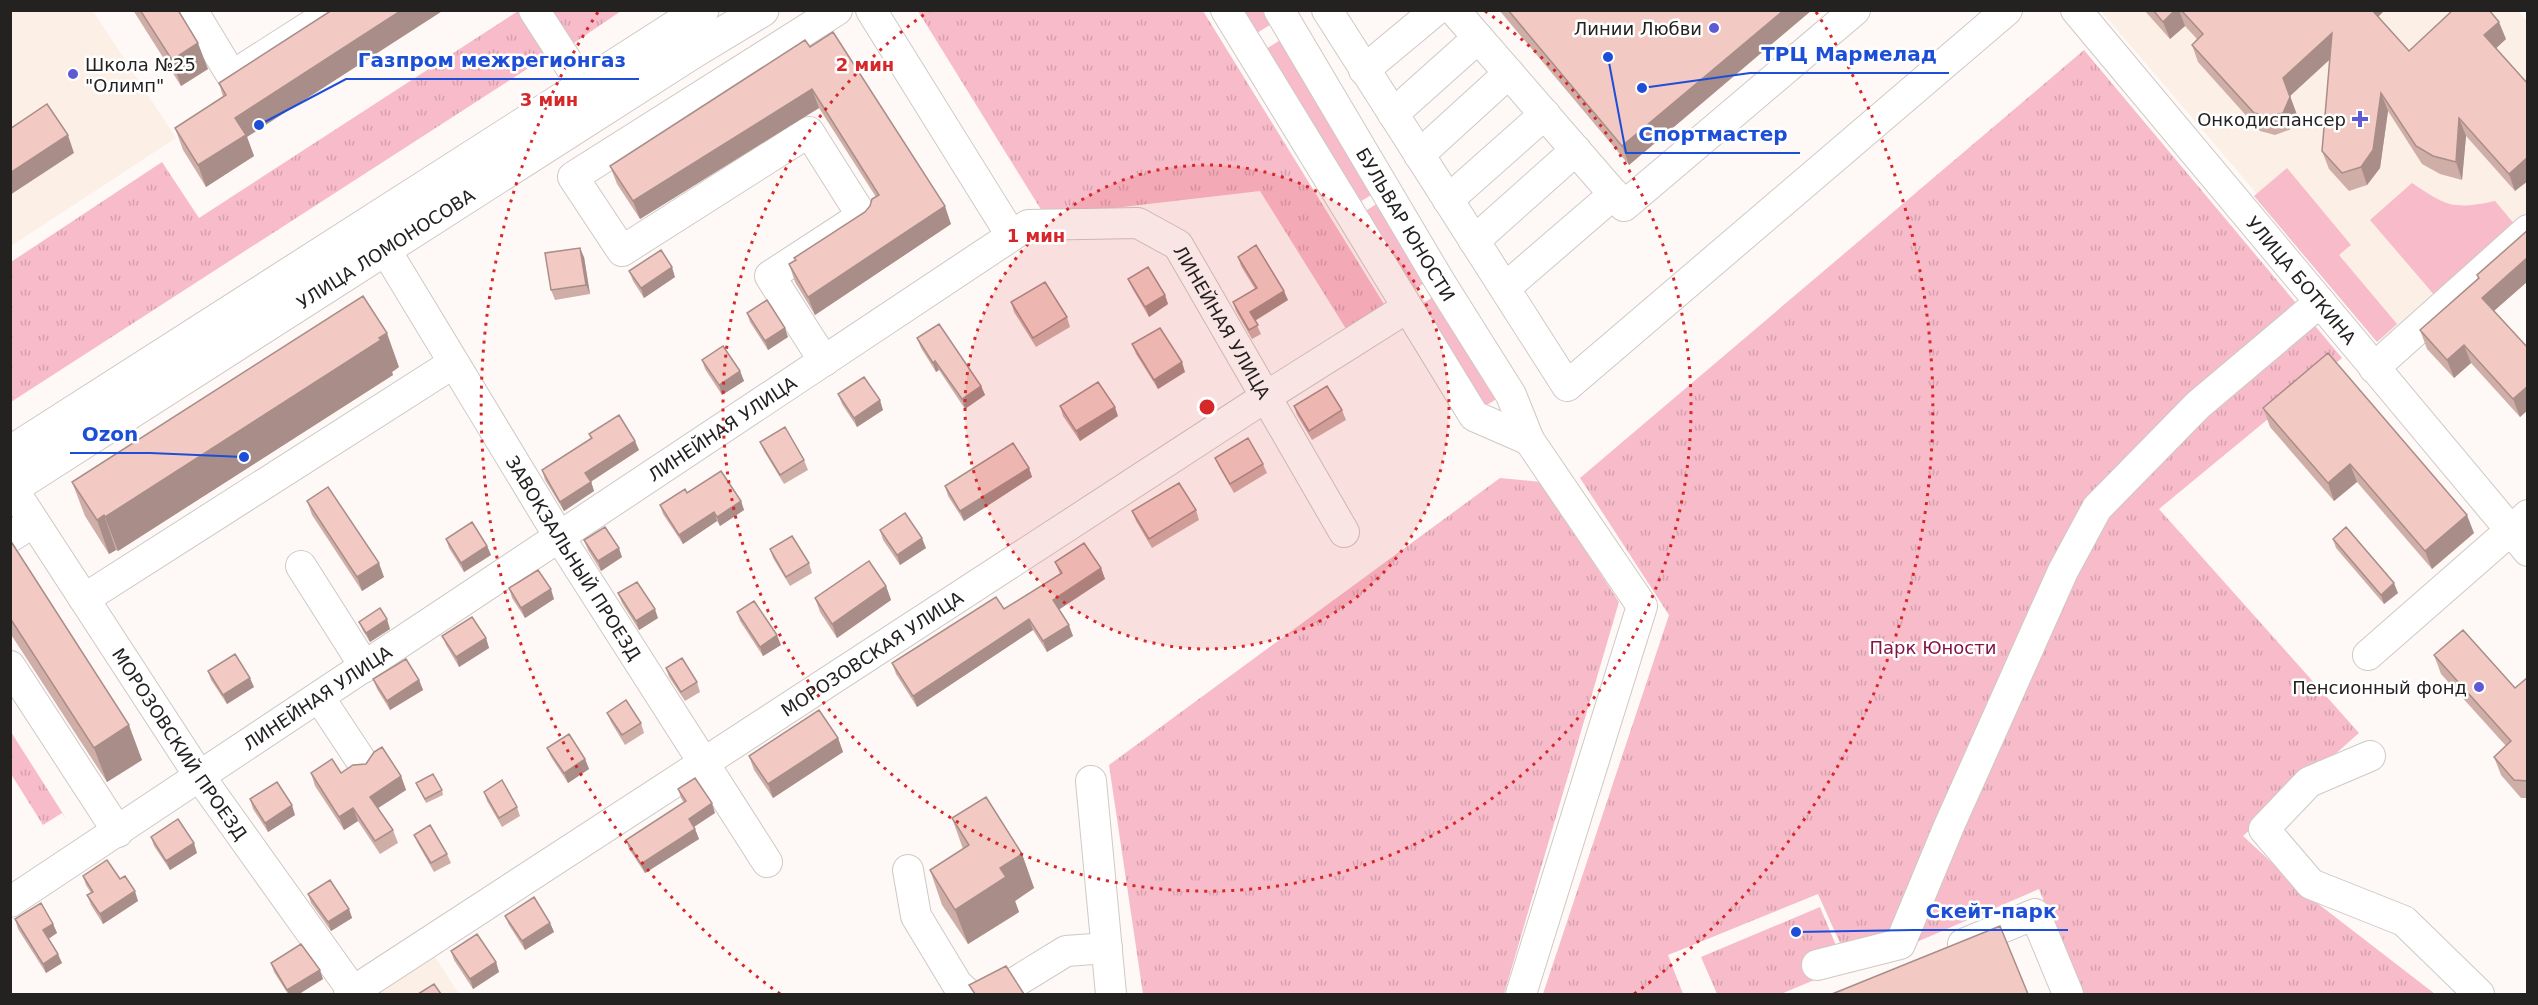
<svg xmlns="http://www.w3.org/2000/svg" width="2538" height="1005" font-family="'DejaVu Sans',sans-serif">
	<style>
		.built { fill: #fcefe6 }
		.grass { fill: #f7bbca }
		.park { fill: url(#park-tufts) }
		.lines { fill: none; stroke-linecap: round; stroke-linejoin: round }
		.minor-casing { stroke: #cec9c5; stroke-width: 32 }
		.major-casing { stroke: #cec9c5; stroke-width: 35 }
		.minor { stroke: #fff; stroke-width: 30 }
		.major { stroke: #fff; stroke-width: 33 }
		.wall { fill: #d0aea8 }
		.shaded-wall { fill: #a98d88 }
		.building { fill: #f2cac3; stroke: #a98d88; stroke-width: 1.5 }
		.ring { fill: none; stroke: #d62828; stroke-width: 3; stroke-dasharray: 3 6 }
		.poi-dot { fill: #5d5bd3; stroke: #fff; stroke-width: 2 }
		.labels { text-anchor: middle; dominant-baseline: central; stroke-width: 5; stroke-linejoin: round; paint-order: stroke }
		.poi-label { font-size: 18px; fill: #242220; stroke: #fff; text-anchor: end }
		.street-label { font-size: 18px; fill: #242220; stroke: #fff }
		.park-label { font-size: 18px; fill: #831443; stroke: #fff }
		.centre { fill: #d62828; stroke: #fff; stroke-width: 3 }
		.ring-label { font-size: 18px; text-anchor: middle; font-weight: bold; fill: #d62828; stroke: #fff; stroke-width: 5; stroke-linejoin: round; paint-order: stroke }
		.leader { fill: none; stroke: #1d4ed8; stroke-width: 2 }
		.callout-dot { fill: #1d4ed8; stroke: #fff; stroke-width: 2 }
		.callout-label { font-size: 20px; text-anchor: middle; font-weight: bold; fill: #1d4ed8; stroke: #fff; stroke-width: 5; stroke-linejoin: round; paint-order: stroke }
	</style>
	<defs>
		<pattern id="park-tufts" width="24" height="20" patternUnits="userSpaceOnUse" patternTransform="scale(1.5)"><rect width="24" height="20" fill="#f7bbca"/><path d="M3 7l-1-3M5 7V3M7 7l1-3M15 17l-1-3M17 17v-4M19 17l1-3" fill="none" stroke="#d4a0ad"/></pattern>
	</defs>
	<rect width="100%" height="100%" fill="#fef9f6"/>
	<!-- built -->
	<path class="built" d="M11 11H93L176 138 11 246Z
		M2101 11H2518L2528 22 2527 216 2385 344Z
		M432 952 459 994H367Z"/>
	<!-- grass -->
	<path class="grass" d="M1236 11H1268L1275 22 1252 36Z
		M1285 37 1378 191 1353 206 1261 52Z
		M2287 168 2351 245 2339 255 2397 324 2377 342 2254 196Z
		M2412 183C2446 206 2453 210 2495 201L2516 226 2436 297 2370 220Z
		M1383 200 1430 279 1406 296 1359 215Z
		M1440 293 1501 396 1476 412 1415 308Z"/>
	<!-- park -->
	<path class="park" d="M518 11 547 56 11 402V262L162 162 199 218Z
		M552 11H621L574 43Z
		M918 11H1203L1387 309 1348 332 1260 191 1045 216Z
		M2084 50 2342 358 2159 509 2359 733 2243 836 2308 896 2435 994H2081L2039 889 1852 970 1818 894 1668 955 1683 994H1543L1669 615 1580 478Z
		M1500 478 1541 482 1619 602 1504 994H1143L1109 765Z
		M11 732 67 820 62 813 43 825 11 774Z
		M1820 907 1845 967 1781 994H1717L1701 957Z"/>
	<g class="lines">
		<defs>
			<g id="minor">
				<path d="M192 10 232 76 335 10"/>
				<path d="M534 10 583 86"/>
				<path d="M871 10 1011 235"/>
				<path d="M1226 10 1474 416 1529 440 1642 606 1521 994"/>
				<path id="s1" d="M1279 10 1440 282 1511 395 1529 440"/>
				<path d="M1327 10 1567 386 2007 10"/>
				<path d="M1454 10 1624 206 1855 10"/>
				<path id="s2" d="M2076 10 2528 551"/>
				<path d="M1364 70 1436 10"/>
				<path d="M1393 114 1478 38"/>
				<path d="M1419 155 1509 73"/>
				<path d="M1448 200 1545 114"/>
				<path d="M1474 241 1576 150"/>
				<path id="s3" d="M385 249 560 538 767 862"/>
				<path d="M1505 288 1614 194"/>
				<path d="M824 361 770 276 862 216 809 132 622 251 573 177 837 10"/>
				<path d="M2374 368 2528 230"/>
				<path id="s4" d="M12 488 200 777 355 994"/>
				<path d="M10 537 34 522"/>
				<path d="M301 566 365 667"/>
				<path d="M84 599 452 364"/>
				<path d="M2368 655 2528 515"/>
				<path d="M10 666 118 832"/>
				<path d="M319 697 362 762"/>
				<path d="M2370 756 2309 782 2264 829 2311 884 2404 921 2479 994"/>
				<path d="M1091 781 1111 994"/>
				<path d="M908 870 916 916 957 984 968 994"/>
				<path id="s5" d="M10 902 1028 225 1138 223 1178 245 1344 532"/>
				<path d="M1963 944 2035 914 2068 994"/>
				<path d="M1817 965 1900 944 1949 826 2063 571 2097 508 2198 405 2320 302"/>
				<path id="s6" d="M349 994 1267 396 1397 314"/>
				<path d="M996 994 1066 951 1107 948"/>
			</g>
			<g id="major">
				<path d="M10 453 702 10"/>
				<path id="s7" d="M10 489 694 51 762 10"/>
			</g>
		</defs>
		<!-- minor casing -->
		<use href="#minor" class="minor-casing"/>
		<!-- major casing -->
		<use href="#major" class="major-casing"/>
		<!-- minor -->
		<use href="#minor" class="minor"/>
		<!-- major -->
		<use href="#major" class="major"/>
	</g>
	<!-- wall -->
	<path class="wall" d="M133 10H178L208 69 181 86Z
		M332 10 247 137 254 156 206 187 183 150 175 128 223 97 219 83Z
		M1499 10H1812L1629 165Z
		M2144 10H2385L2378 17 2409 51 2506 39 2496 48 2515 191 2466 136 2462 180 2440 174 2422 164 2388 111 2380 168 2367 185 2349 191 2329 169 2322 151 2330 59 2290 96 2297 115 2289 130 2275 135 2260 131 2198 62 2192 45 2197 39 2185 26 2170 39Z
		M810 47 951 224 815 315 795 282 789 264 865 212 870 206 876 197 819 108 640 219 617 184 610 166Z
		M584 257 590 294 555 300 551 290Z
		M1238 257 1288 300 1255 321 1261 334 1252 339 1236 311 1233 302 1255 289 1241 266Z
		M629 271 675 277 644 298 633 281Z
		M2477 275 2528 281 2494 311 2528 348V410L2520 417 2471 363 2454 378 2427 349 2420 330 2478 278Z
		M1128 279 1165 295 1168 304 1149 317 1132 288Z
		M1011 302 1067 317 1070 327 1036 347 1014 312Z
		M747 313 788 337 768 350 750 322Z
		M917 338 981 386 985 395 965 409 939 370 936 372 921 348Z
		M1132 344 1185 372 1158 389 1136 354Z
		M702 360 740 371 744 381 722 395 705 369Z
		M399 367 392 372 393 375 118 551 116 550 109 554 85 516 72 482Z
		M838 394 883 410 857 427 842 404Z
		M1060 406 1118 416 1080 441 1063 416Z
		M1294 406 1342 410 1346 420 1312 440 1297 415Z
		M2263 408 2474 533 2432 569 2357 482 2334 501 2270 427Z
		M589 434 639 450 591 481 594 491 564 511 545 480 542 470 591 439Z
		M760 442 804 460 808 470 784 484 764 451Z
		M1215 458 1263 464 1267 473 1234 493 1219 467Z
		M1029 468 1032 477 964 521 948 496 945 486Z
		M307 501 384 577 362 591 312 515Z
		M741 501 744 510 720 526 717 521 683 544 663 514 660 505Z
		M1196 510 1199 520 1152 548 1136 521 1132 511Z
		M880 530 926 548 900 565 883 540Z
		M446 539 487 546 491 555 464 572 449 548Z
		M2333 539 2398 593 2384 604 2336 548Z
		M584 540 622 557 601 571 588 550Z
		M10 544 142 760 107 782 10 633Z
		M770 549 809 563 812 573 790 586 773 558Z
		M1055 562 1101 568 1105 579 1059 609 1073 636 1047 652 1033 630 917 707 896 674 892 663 1004 609 1060 574Z
		M886 586 891 600 837 638 820 612 815 598Z
		M509 588 554 599 525 618 512 598Z
		M618 593 658 618 639 630 622 603Z
		M737 612 781 645 763 656 740 621Z
		M359 622 390 629 370 642 363 631Z
		M442 636 486 638 489 648 459 667 446 645Z
		M2434 655 2515 688 2528 677V798H2521L2501 775 2494 757 2506 746 2441 674Z
		M666 668 697 682 700 692 685 701 669 677Z
		M208 671 254 687 227 704 211 680Z
		M373 679 419 680 423 690 390 710 377 689Z
		M607 713 641 723 644 733 625 745 611 722Z
		M838 738 843 752 773 798 754 770 749 756Z
		M547 748 585 759 589 769 568 783 551 757Z
		M311 773H341L401 776 406 790 378 808 393 830 398 843 380 854 358 821 344 830 315 786Z
		M416 783 442 790 443 795 426 803Z
		M678 789 715 813 694 827 699 839 645 873 629 849 626 840 684 803 681 798Z
		M484 792 517 807 520 816 502 827 487 801Z
		M250 799 295 815 268 832 253 809Z
		M952 818 1022 854 1034 888 1015 901 1019 912 968 944 942 905 930 870 963 849Z
		M414 835 447 854 451 863 434 872 418 844Z
		M151 837 197 853 170 870 154 846Z
		M83 876 120 879 138 901 103 924 91 905 87 895 91 893 86 885Z
		M308 894 349 909 352 918 331 931 311 903Z
		M505 916 550 923 554 932 525 950 509 925Z
		M15 919 53 924 57 933 48 938 62 963 46 973 18 929Z
		M451 951 496 962 499 972 473 989 454 960Z
		M271 963 323 979 299 994H288L274 972Z"/>
	<!-- shaded-wall -->
	<path class="shaded-wall" d="M402 10H444L247 137 254 156 206 187 198 165 235 118Z
		M1784 10H1812L1629 165 1622 146Z
		M2175 10H2179L2185 26 2170 39 2163 22Z
		M2368 10H2385L2372 22Z
		M2499 22 2506 39 2491 53 2484 35Z
		M2332 33 2339 51 2290 96 2297 115 2289 130 2283 113V78Z
		M198 43 208 69 181 86 172 60Z
		M812 89 819 108 640 219 633 201Z
		M2381 93 2388 111 2380 168 2367 185 2361 167Z
		M2459 118 2466 136 2462 180 2456 162Z
		M68 135 74 153 10 195V173Z
		M2528 157V181L2515 191 2509 174Z
		M945 206 951 224 815 315 808 297Z
		M580 248 584 257 590 294 586 285Z
		M2528 257V281L2488 316 2482 298Z
		M672 267 675 277 644 298 641 288Z
		M1284 291 1288 300 1254 321 1250 312Z
		M1165 295 1168 304 1149 317 1145 307Z
		M785 328 788 337 768 350 765 341Z
		M387 333 399 367 392 372 393 375 118 551 105 517Z
		M2464 345 2471 363 2454 378 2447 360Z
		M935 361 939 370 936 372 933 363Z
		M1182 362 1185 372 1158 389 1154 380Z
		M740 371 744 381 722 395 719 385Z
		M981 386 985 395 965 409 962 399Z
		M2528 386V410L2520 417 2513 399Z
		M880 400 883 410 857 427 854 418Z
		M1115 407 1118 416 1080 441 1076 431Z
		M635 441 639 450 589 483 585 473Z
		M2350 464 2357 482 2334 501 2328 483Z
		M1029 468 1032 477 964 521 960 511Z
		M591 482 594 491 564 511 560 502Z
		M741 501 744 510 720 526 717 517Z
		M714 512 717 521 683 544 679 535Z
		M104 515 116 550 109 554 97 520Z
		M2467 515 2474 533 2432 569 2425 551Z
		M922 538 926 548 900 565 897 555Z
		M487 546 491 555 464 572 461 563Z
		M619 548 622 557 601 571 598 561Z
		M379 563 384 577 362 591 357 577Z
		M1101 568 1105 579 1057 611 1053 600Z
		M2394 583 2398 593 2384 604 2381 595Z
		M886 586 891 600 837 638 832 624Z
		M551 589 554 599 525 618 521 608Z
		M655 609 658 618 639 630 636 621Z
		M387 619 390 629 370 642 366 633Z
		M1029 619 1033 630 917 707 913 696Z
		M1069 625 1073 636 1047 652 1043 641Z
		M777 635 781 645 763 656 760 647Z
		M486 638 489 648 459 667 456 657Z
		M250 678 254 687 227 704 223 695Z
		M419 680 423 690 390 710 387 701Z
		M129 725 142 760 107 782 94 748Z
		M838 738 843 752 773 798 768 784Z
		M585 759 589 769 568 783 564 773Z
		M401 776 406 790 375 810 370 797Z
		M712 803 715 813 692 828 689 819Z
		M292 805 295 815 268 832 265 823Z
		M353 808 358 821 344 830 339 817Z
		M695 829 699 839 645 873 641 864Z
		M194 843 197 853 170 870 166 861Z
		M1022 854 1034 888 1015 901 1019 912 968 944 955 910 1000 868Z
		M135 891 138 901 103 924 100 914Z
		M349 909 352 918 331 931 328 922Z
		M550 923 554 932 525 950 522 941Z
		M53 924 57 933 47 940 43 930Z
		M58 954 62 963 46 973 43 964Z
		M496 962 499 972 473 989 470 979Z
		M320 970 323 979 299 994H289L287 990Z"/>
	<!-- building -->
	<path class="building" d="M140 10H178L198 43 172 60Z
		M332 10H402L235 118 246 135 198 165 175 128 226 95 219 83Z
		M1508 10H1784L1622 146Z
		M2153 10H2175L2163 22Z
		M2181 10H2372L2409 51 2453 10H2489L2499 22 2484 35 2528 84V157L2509 174 2459 118 2456 162 2433 156 2416 146 2381 93 2373 150 2361 167 2342 173 2322 151 2332 33 2283 78 2290 97 2283 113 2269 117 2254 113 2192 45 2203 34Z
		M833 32 945 206 808 297 789 264 796 260 794 258 865 212 870 206 872 199 879 195 812 89 633 201 610 166 805 40 810 47Z
		M47 104 68 135 10 173V129Z
		M2528 230V257L2482 298 2528 348V386L2513 399 2464 345 2447 360 2420 330 2479 278 2477 275Z
		M1256 245 1284 291 1250 312 1258 325 1249 330 1233 302 1257 288 1238 257Z
		M580 248 586 285 551 290 545 253Z
		M661 250 672 267 641 288 629 271Z
		M1148 267 1165 295 1145 307 1128 279Z
		M1045 282 1067 317 1033 338 1011 302Z
		M363 296 387 333 379 338 381 340 105 517 104 515 97 520 72 482Z
		M767 300 785 328 765 341 747 313Z
		M939 324 981 386 962 399 935 361 933 363 917 338Z
		M1160 328 1182 362 1154 380 1132 344Z
		M723 346 740 371 719 385 702 360Z
		M2328 353 2467 515 2425 551 2350 464 2328 483 2263 408Z
		M864 377 880 400 854 418 838 394Z
		M1098 382 1115 407 1076 431 1060 406Z
		M1327 386 1342 410 1309 431 1294 406Z
		M619 415 635 441 585 473 591 482 560 502 542 470 592 438 589 434Z
		M785 427 804 460 780 475 760 442Z
		M1248 438 1263 464 1230 484 1215 458Z
		M1013 443 1029 468 960 511 945 486Z
		M721 471 741 501 717 517 714 512 679 535 660 505 685 489 687 493Z
		M1179 483 1196 510 1149 539 1132 511Z
		M328 487 379 563 357 577 307 501Z
		M905 513 922 538 897 555 880 530Z
		M472 522 487 546 461 563 446 539Z
		M605 527 619 548 598 561 584 540Z
		M2346 527 2394 583 2381 595 2333 539Z
		M792 536 809 563 786 577 770 549Z
		M12 543 129 725 94 748 10 618V544Z
		M1084 543 1101 568 1053 600 1069 625 1043 641 1029 619 913 696 892 663 996 597 1004 609 1062 573 1055 562Z
		M869 561 886 586 832 624 815 598Z
		M538 570 551 589 521 608 509 588Z
		M637 582 655 609 636 621 618 593Z
		M754 601 777 635 760 647 737 612Z
		M380 608 387 619 366 633 359 622Z
		M472 617 486 638 456 657 442 636Z
		M2463 630 2515 688 2528 677V781L2514 780 2494 757 2511 741 2434 655Z
		M235 654 250 678 223 695 208 671Z
		M682 658 697 682 681 692 666 668Z
		M406 659 419 680 387 701 373 679Z
		M626 700 641 723 622 735 607 713Z
		M819 710 838 738 768 784 749 756Z
		M569 734 585 759 564 773 547 748Z
		M382 747 401 776 370 797 393 830 375 841 353 808 339 817 311 773 332 759 341 773 353 765 366 764 374 752Z
		M433 774 442 790 425 799 416 783Z
		M695 778 712 803 689 819 695 829 641 864 626 840 686 801 678 789Z
		M502 780 517 807 499 818 484 792Z
		M277 782 292 805 265 823 250 799Z
		M986 797 1022 854 1000 868 1006 877 955 910 930 870 969 845 952 818Z
		M178 819 194 843 166 861 151 837Z
		M430 825 447 854 431 863 414 835Z
		M107 860 120 879 125 876 135 891 100 914 87 895 93 892 83 876Z
		M330 880 349 909 328 922 308 894Z
		M534 897 550 923 522 941 505 916Z
		M41 903 53 924 43 930 58 954 43 964 15 919Z
		M2000 926 2028 994H1832Z
		M477 934 496 962 470 979 451 951Z
		M301 944 320 970 287 990 271 963Z
		M1006 966 1024 994H975L969 985Z
		M434 984 441 994H418Z"/>
	<!-- distance rings -->
	<circle cx="1207" cy="407" r="242" fill="#d62828" fill-opacity=".12"/>
	<g class="ring">
		<circle cx="1207" cy="407" r="242"/>
		<path d="M1485 11A484 484 0 1 1 929 11"/>
		<path d="M780 994A726 726 0 0 1 598 12M1816 12A726 726 0 0 1 1634 994"/>
	</g>
	<!-- markers -->
	<g class="poi-dot">
		<circle cx="1714" cy="28" r="6"/>
		<circle cx="73" cy="74" r="6"/>
		<path d="M2357 110h6v6h6v6h-6v6h-6v-6h-6v-6h6z"/>
		<circle cx="2479" cy="687" r="6"/>
	</g>
	<g class="labels">
		<!-- poi labels -->
		<g class="poi-label">
			<text x="1702" y="28">Линии Любви</text>
			<text x="85" y="64" text-anchor="start">Школа №25<tspan x="85" dy="21">"Олимп"</tspan></text>
			<text x="2346" y="119">Онкодиспансер</text>
			<text x="2467" y="687">Пенсионный фонд</text>
		</g>
		<!-- street labels -->
		<g class="street-label">
			<text stroke="none"><textPath href="#s1" startOffset="249">БУЛЬВАР ЮНОСТИ</textPath></text>
			<text stroke="none"><textPath href="#s7" startOffset="446">УЛИЦА ЛОМОНОСОВА</textPath></text>
			<text stroke="none"><textPath href="#s2" startOffset="352">УЛИЦА БОТКИНА</textPath></text>
			<text stroke="none"><textPath href="#s5" startOffset="1467">ЛИНЕЙНАЯ УЛИЦА</textPath></text>
			<text stroke="none"><textPath href="#s5" startOffset="855">ЛИНЕЙНАЯ УЛИЦА</textPath></text>
			<text stroke="none"><textPath href="#s3" startOffset="362">ЗАВОКЗАЛЬНЫЙ ПРОЕЗД</textPath></text>
			<text stroke="none"><textPath href="#s6" startOffset="624">МОРОЗОВСКАЯ УЛИЦА</textPath></text>
			<text stroke="none"><textPath href="#s5" startOffset="369">ЛИНЕЙНАЯ УЛИЦА</textPath></text>
			<text stroke="none"><textPath href="#s4" startOffset="306">МОРОЗОВСКИЙ ПРОЕЗД</textPath></text>
		</g>
		<!-- park labels -->
		<g class="park-label">
			<text x="1933" y="647">Парк Юности</text>
		</g>
	</g>
	<circle cx="1207" cy="407" r="9" class="centre"/>
	<g class="ring-label">
		<text x="865" y="71">2 мин</text>
		<text x="549" y="106">3 мин</text>
		<text x="1036" y="242">1 мин</text>
	</g>
	<!-- callouts -->
	<path class="leader" d="M1642 88L1750 73H1949M259 125L346 79H639M1608 57L1626 153H1800M244 457L150 453H70M1796 932L1913 930H2068"/>
	<g class="callout-dot">
		<circle cx="1642" cy="88" r="6"/>
		<circle cx="259" cy="125" r="6"/>
		<circle cx="1608" cy="57" r="6"/>
		<circle cx="244" cy="457" r="6"/>
		<circle cx="1796" cy="932" r="6"/>
	</g>
	<g class="callout-label">
		<text x="1849" y="61">ТРЦ Мармелад</text>
		<text x="492" y="67">Газпром межрегионгаз</text>
		<text x="1713" y="141">Спортмастер</text>
		<text x="110" y="441">Ozon</text>
		<text x="1991" y="918">Скейт-парк</text>
	</g>
	<!-- border -->
	<rect width="2538" height="1005" fill="none" stroke="#242220" stroke-width="24"/>
</svg>
